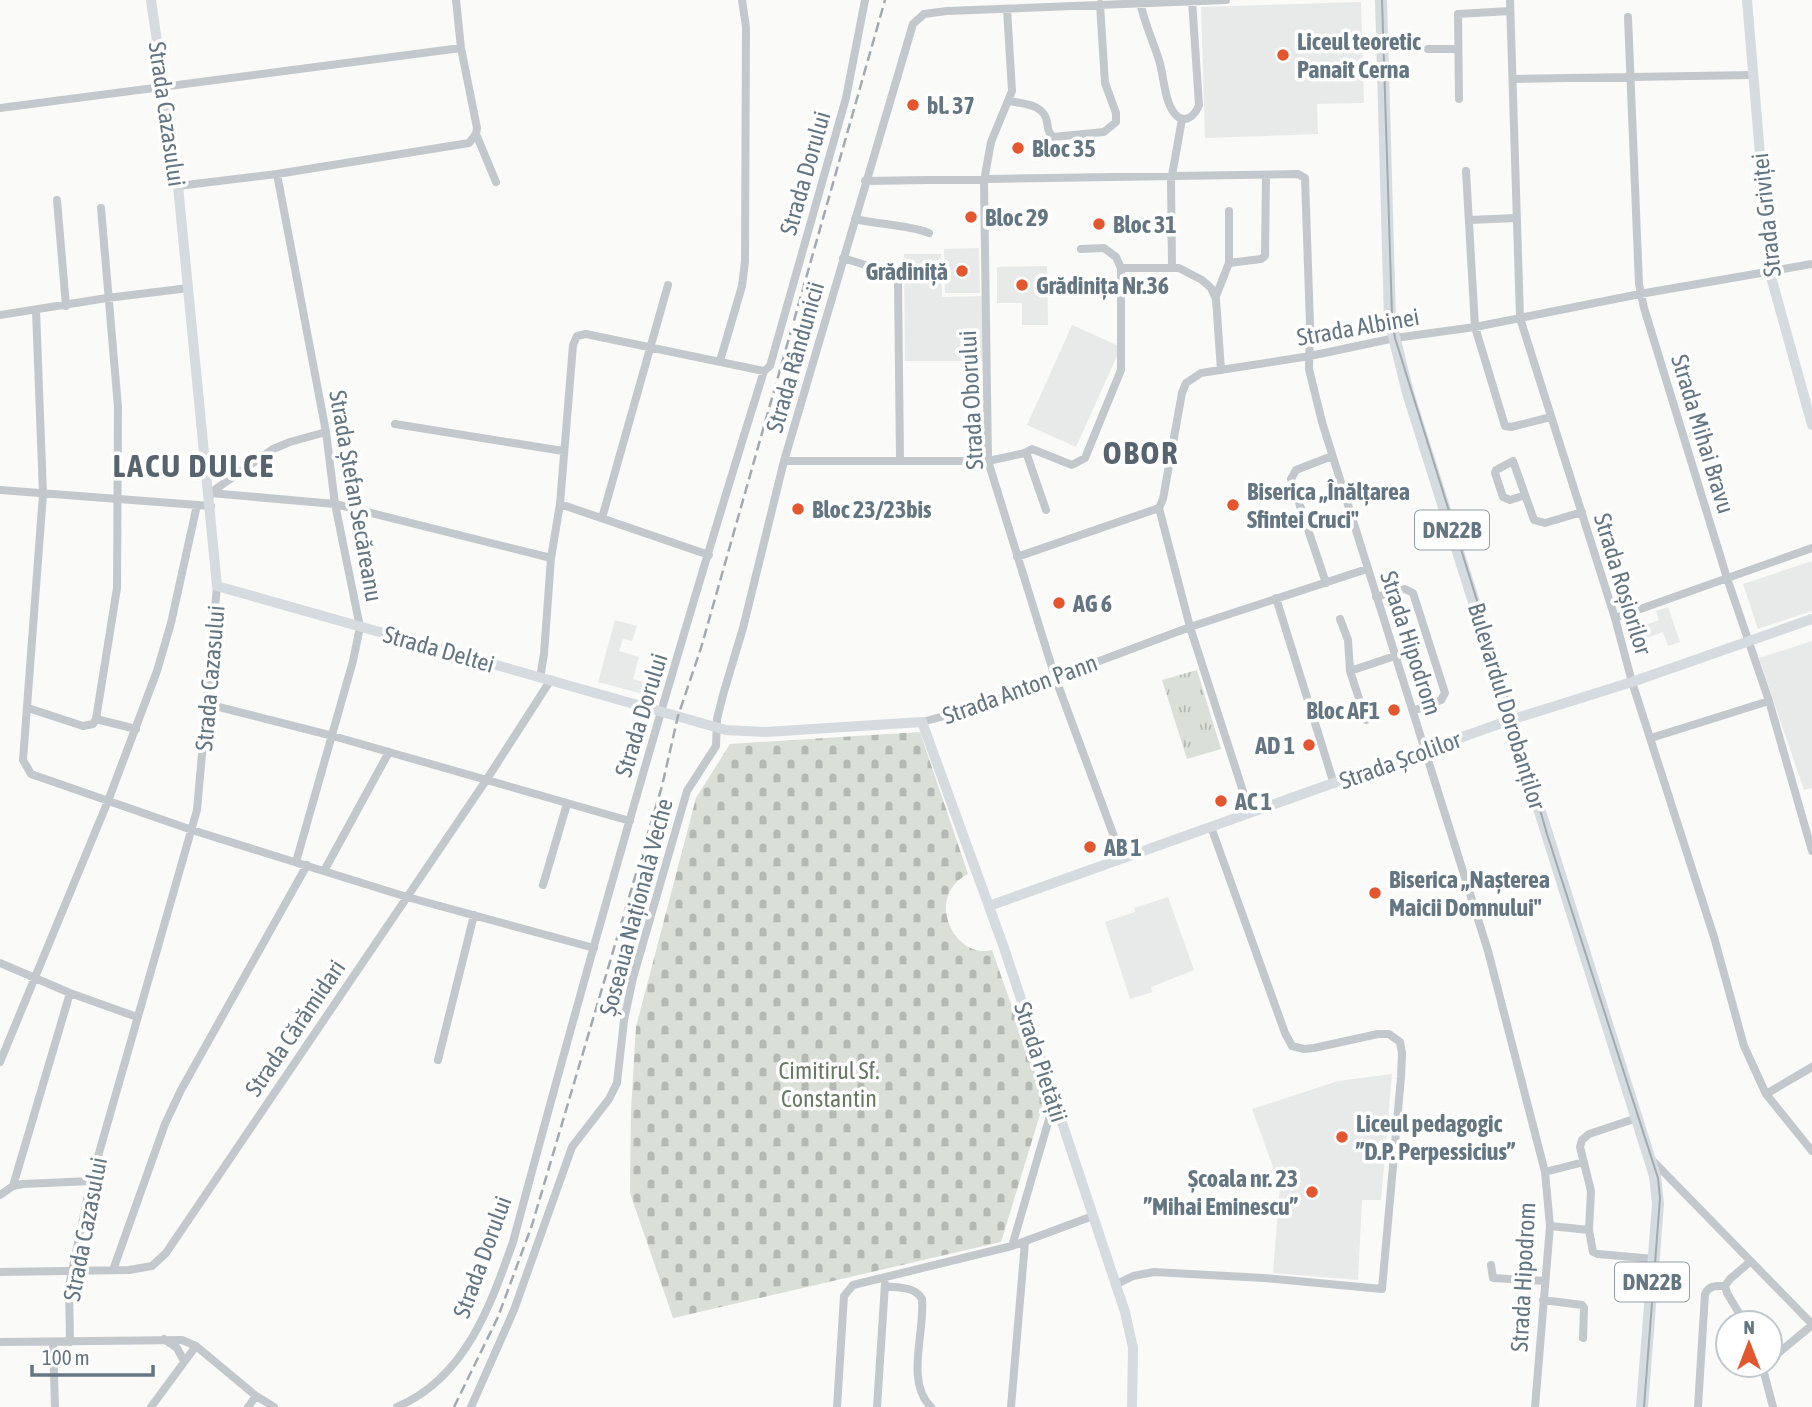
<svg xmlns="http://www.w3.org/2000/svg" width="1812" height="1407" font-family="'Asap Condensed',sans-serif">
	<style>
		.built { fill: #e8e9e9 }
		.cemetery { fill: url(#cemetery-stones) }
		.park { fill: url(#park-tufts) }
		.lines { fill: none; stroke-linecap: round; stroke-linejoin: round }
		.street { stroke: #c3c8cc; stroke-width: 8 }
		.secondary { stroke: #d6dbdf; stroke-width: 10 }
		.primary { stroke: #d6dbdf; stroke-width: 12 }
		.tram { stroke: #a2aab0; stroke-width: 2 }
		.rail { stroke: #a2aab0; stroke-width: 2.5; stroke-dasharray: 10 5; stroke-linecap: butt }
		.poi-dot { fill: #e4572e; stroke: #fff; stroke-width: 2.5 }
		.labels { text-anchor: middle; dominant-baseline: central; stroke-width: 7; stroke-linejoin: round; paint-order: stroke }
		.shield { fill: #fff; stroke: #939fa8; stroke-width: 2 }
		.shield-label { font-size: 23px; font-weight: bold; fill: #657683 }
		.poi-label { font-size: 24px; font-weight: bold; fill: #657683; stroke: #fff; text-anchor: start }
		.street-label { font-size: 24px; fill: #657683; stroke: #fff }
		.park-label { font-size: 24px; fill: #687a64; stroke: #fff }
		.district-label { font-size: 32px; font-weight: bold; letter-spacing: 2px; fill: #57646e; stroke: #fff }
	</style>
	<defs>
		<pattern id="cemetery-stones" width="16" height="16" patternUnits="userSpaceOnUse" patternTransform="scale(1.75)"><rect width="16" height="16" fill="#dadfd7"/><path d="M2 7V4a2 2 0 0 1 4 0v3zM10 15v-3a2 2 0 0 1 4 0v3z" fill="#b4b9b4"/></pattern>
		<pattern id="park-tufts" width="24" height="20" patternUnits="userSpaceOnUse" patternTransform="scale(1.75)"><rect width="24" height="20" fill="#dadfd7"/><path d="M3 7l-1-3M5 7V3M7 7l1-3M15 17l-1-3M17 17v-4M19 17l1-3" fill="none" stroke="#b4b9b4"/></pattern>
	</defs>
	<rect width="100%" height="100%" fill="#fafaf8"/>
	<!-- built -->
	<path class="built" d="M1361 2 1364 103 1317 104 1318 134 1205 138 1201 7Z
		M979 248 980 293H945L944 249Z
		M904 254H941L942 297 983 296 984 361H905Z
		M1047 266 1048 325H1022V303H997V267Z
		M1072 325 1121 347 1076 447 1027 425Z
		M1812 561V611L1758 629 1743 584Z
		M1668 607 1680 642 1668 646 1663 632 1644 639 1649 651 1640 655 1629 624 1639 620 1641 627 1659 620 1656 611Z
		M615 620 637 626 632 641 623 639 619 651 639 657 633 679 646 683 643 694 598 682Z
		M1812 641V788L1804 790 1759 658Z
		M1168 897 1194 970 1151 987 1152 992 1130 999 1105 922 1135 912 1134 908Z
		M1392 1074 1381 1200H1362L1358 1280 1273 1273 1280 1186 1252 1109 1338 1081Z"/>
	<!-- cemetery -->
	<path class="cemetery" d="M920 732 968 874C923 897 955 960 992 950L1043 1095 1042 1108 1001 1242 673 1318 630 1193 631 1110 636 1027 696 798 730 744Z"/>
	<!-- park -->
	<path class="park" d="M1197 670 1221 749 1187 759 1162 680Z"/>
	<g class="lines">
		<!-- street -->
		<path class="street" d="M1510 0 1520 318 1615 618 1632 682 1714 937 1744 1046 1766 1094 1812 1151
			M1140 2C1144 22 1153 41 1159 60 1164 76 1164 101 1175 114 1184 125 1195 116 1199 105L1192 0
			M1007 9 1012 91 991 142 984 181 988 461 1055 677 1122 858
			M1628 17 1639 284 1644 308 1727 578 1769 701 1812 851
			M1428 49H1458
			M1514 79 1753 75
			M1459 99 1458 14 1510 11
			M1009 101C1024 104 1044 104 1047 122 1048 129 1048 132 1053 137L1104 132 1116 122V113L1105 83 1100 4
			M0 108 461 48
			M476 134 496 182
			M1466 171 1475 327 1505 426 1511 427 1551 417
			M277 174 326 432 335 504 360 627 353 661 296 862
			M865 181 1298 174 1305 178 1310 325 1309 369 1322 422 1488 951 1545 1172 1550 1226 1535 1407
			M178 186 277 174 469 143 476 134 477 128 461 48 456 0
			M57 200 66 306
			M855 219C880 225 905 224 929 233
			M1469 220 1516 218
			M1081 249 1104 248 1116 257 1121 268
			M843 258 888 272 898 281 900 461
			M1229 263 1261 259 1265 256 1266 175
			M1172 268 1171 181 1182 119
			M1216 296 1229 263V211
			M36 310 43 494 23 760 31 774 192 830 407 897 594 948
			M0 315 107 298 189 288
			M720 361 742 286 745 261 746 27 742 0
			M395 424 563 451
			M1026 452 1046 510
			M784 461H988L1025 453 1032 449 1072 465 1085 458 1121 370V268H1179L1202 280 1211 288 1216 299 1221 370
			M0 490 211 506
			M210 493 335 504 551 558
			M210 493 273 449 290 442 326 432
			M1525 495 1510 500 1503 497 1495 473 1496 470 1513 461 1534 520 1545 523 1582 512
			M560 504 709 555
			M1159 508 1190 627 1250 813
			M602 518 668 285
			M1017 557 1159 508 1163 499 1182 393 1186 383 1201 373 1310 356 1395 338 1475 327 1640 294 1812 264
			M1326 583 1291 479 1296 470 1332 456
			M1376 597 1405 589 1413 593 1445 693 1441 700 1413 711
			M1276 598 1334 784
			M1615 618 1812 548
			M1340 619 1348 640 1350 671 1366 720
			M1350 671 1395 656
			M540 678 544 654 551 558 560 504 573 345 577 336 586 334 764 371
			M207 704 333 736 630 821
			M28 708 83 726 93 724 96 719 136 729
			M96 719 117 588 118 407 101 208
			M922 722 974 708 1190 627 1367 569
			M1651 738 1769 701
			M324 871 389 752
			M543 885 567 804
			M0 963 70 993 137 1017
			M438 1060 474 915
			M0 1062 108 801 157 671 171 623 197 505
			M1766 1094 1812 1067
			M1653 1161 1812 1324
			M1545 1172 1584 1162
			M13 1186 70 993
			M0 1195 13 1186 23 1184 91 1181
			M1550 1226 1589 1230 1593 1252 1598 1254 1654 1259
			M1589 1230 1591 1191 1580 1147 1582 1140 1589 1134 1637 1118
			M1012 1246 1054 1102
			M1491 1265 1493 1278 1545 1281
			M113 1270 165 1124 181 1090 307 865
			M0 1272 129 1270 152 1266 166 1253 487 779 550 681
			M1115 1285 1133 1276 1154 1272 1264 1278 1382 1289 1401 1077 1402 1053 1400 1042 1389 1034H1378L1314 1048 1304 1049 1292 1046 1285 1033 1211 827
			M885 1286C899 1288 915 1286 922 1299 925 1333 905 1382 931 1407
			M1543 1300 1582 1305 1584 1308 1583 1338
			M1745 1323 1727 1293 1725 1286 1730 1279 1751 1261
			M164 1339 177 1348 184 1361
			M0 1342 182 1340 196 1346 256 1396 274 1407
			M53 1342 55 1407
			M70 1342 69 1286 91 1181 197 810 217 586
			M1770 1360 1812 1325
			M1762 1365 1773 1407
			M151 1407 196 1346
			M248 1407 256 1396
			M397 1407C465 1378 490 1307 513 1242 591 950 674 659 764 371L770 366 846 98 865 0
			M471 1407 514 1310 572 1147 609 1099 617 1083 624 1020 633 978 687 791 716 746 717 719 723 695 743 628 784 461 913 24 924 14 947 11 1226 0
			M837 1407 844 1296 853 1285 1012 1246 1093 1216
			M877 1407 885 1284
			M1011 1407 1025 1242
			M1698 1407 1705 1294C1709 1285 1716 1286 1725 1286"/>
		<!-- secondary -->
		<path class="secondary" d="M151 0 178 186 217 586 726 730 766 732 922 722 1003 945 1125 1312 1133 1348 1132 1407
			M1747 0 1770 273 1812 425
			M989 906 1510 720 1632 682 1812 619"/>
		<!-- primary -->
		<path class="primary" d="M1381 0 1390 320 1408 393 1655 1176 1658 1204 1642 1407"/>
		<!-- tram -->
		<path class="tram" d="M1382 0 1392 315 1395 338 1514 719 1547 834 1658 1178 1660 1198 1644 1407"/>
		<!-- rail -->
		<path class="rail" d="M454 1407 498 1317 532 1225 662 786 678 716 701 648 885 0"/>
	</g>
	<!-- markers -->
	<g class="poi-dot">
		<circle cx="1283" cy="55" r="7"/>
		<circle cx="913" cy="105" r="7"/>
		<circle cx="1018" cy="148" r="7"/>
		<circle cx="971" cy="217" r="7"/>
		<circle cx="1099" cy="224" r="7"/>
		<circle cx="962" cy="271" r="7"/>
		<circle cx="1022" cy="285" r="7"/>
		<circle cx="1233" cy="505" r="7"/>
		<circle cx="798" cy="509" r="7"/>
		<circle cx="1059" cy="603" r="7"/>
		<circle cx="1394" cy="710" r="7"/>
		<circle cx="1309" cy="745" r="7"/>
		<circle cx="1221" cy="801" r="7"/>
		<circle cx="1090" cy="847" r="7"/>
		<circle cx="1375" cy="893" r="7"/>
		<circle cx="1342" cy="1137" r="7"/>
		<circle cx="1312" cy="1192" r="7"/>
	</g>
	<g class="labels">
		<!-- shield labels -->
		<g class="shield">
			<rect x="1415" y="510.5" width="74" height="39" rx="5"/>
			<rect x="1615" y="1262.5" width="74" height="39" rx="5"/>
		</g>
		<g class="shield-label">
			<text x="1452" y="530">DN22B</text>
			<text x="1652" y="1282">DN22B</text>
		</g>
		<!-- poi labels -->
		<g class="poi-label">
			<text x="1297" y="41">Liceul teoretic<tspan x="1297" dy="28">Panait Cerna</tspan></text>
			<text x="927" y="105">bl. 37</text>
			<text x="1032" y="148">Bloc 35</text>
			<text x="985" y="217">Bloc 29</text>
			<text x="1113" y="224">Bloc 31</text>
			<text x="948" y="271" text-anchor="end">Grădiniță</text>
			<text x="1036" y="285">Grădinița Nr.36</text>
			<text x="1247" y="491">Biserica „Înălțarea<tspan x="1247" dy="28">Sfintei Cruci"</tspan></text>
			<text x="812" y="509">Bloc 23/23bis</text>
			<text x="1073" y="603">AG 6</text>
			<text x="1380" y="710" text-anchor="end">Bloc AF1</text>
			<text x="1295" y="745" text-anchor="end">AD 1</text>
			<text x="1235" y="801">AC 1</text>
			<text x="1104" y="847">AB 1</text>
			<text x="1389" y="879">Biserica „Nașterea<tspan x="1389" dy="28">Maicii Domnului"</tspan></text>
			<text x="1356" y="1123">Liceul pedagogic<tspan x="1356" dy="28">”D.P. Perpessicius”</tspan></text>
			<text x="1298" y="1178" text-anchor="end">Școala nr. 23<tspan x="1298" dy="28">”Mihai Eminescu”</tspan></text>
		</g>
		<!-- street labels -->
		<g class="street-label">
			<text transform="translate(167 114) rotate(82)">Strada Cazasului</text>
			<text transform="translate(805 173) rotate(-74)">Strada Dorului</text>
			<text transform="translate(1766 215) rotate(-96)">Strada Griviței</text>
			<text transform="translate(1358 327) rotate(-10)">Strada Albinei</text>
			<text transform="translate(795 357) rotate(-74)">Strada Rândunicii</text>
			<text transform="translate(971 400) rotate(-93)">Strada Oborului</text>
			<text transform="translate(1703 434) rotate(73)">Strada Mihai Bravu</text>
			<text transform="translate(356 496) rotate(80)">Strada Ștefan Secăreanu</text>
			<text transform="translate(1623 584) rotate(73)">Strada Roșiorilor</text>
			<text transform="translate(1411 643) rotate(72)">Strada Hipodrom</text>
			<text transform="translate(439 649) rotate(16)">Strada Deltei</text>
			<text transform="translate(210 678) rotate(-85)">Strada Cazasului</text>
			<text transform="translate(1020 689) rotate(-20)">Strada Anton Pann</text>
			<text transform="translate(1507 706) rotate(73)">Bulevardul Dorobanților</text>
			<text transform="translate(641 715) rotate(-73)">Strada Dorului</text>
			<text transform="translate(1400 760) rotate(-20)">Strada Școlilor</text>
			<text transform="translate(636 907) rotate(-75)">Șoseaua Națională Veche</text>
			<text transform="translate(295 1028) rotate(-56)">Strada Cărămidari</text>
			<text transform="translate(1041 1062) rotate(72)">Strada Pietății</text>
			<text transform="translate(85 1229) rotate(-79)">Strada Cazasului</text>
			<text transform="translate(482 1257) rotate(-70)">Strada Dorului</text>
			<text transform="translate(1523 1277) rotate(-87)">Strada Hipodrom</text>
		</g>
		<!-- park labels -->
		<g class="park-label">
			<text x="829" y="1070">Cimitirul Sf.<tspan x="829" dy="28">Constantin</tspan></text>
		</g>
		<!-- district labels -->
		<g class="district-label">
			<text x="1141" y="452">OBOR</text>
			<text x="194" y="465">LACU DULCE</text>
		</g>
	</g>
	<!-- north arrow -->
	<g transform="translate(1749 1344)"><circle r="33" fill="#ffffff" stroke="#c1c8cd" stroke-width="2"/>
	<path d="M0-5L12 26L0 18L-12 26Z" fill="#e4572e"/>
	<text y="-10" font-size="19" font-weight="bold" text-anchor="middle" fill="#657683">N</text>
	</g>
	<!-- scale -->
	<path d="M32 1365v10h121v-10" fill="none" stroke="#657683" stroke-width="3.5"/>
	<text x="42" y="1365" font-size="21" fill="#657683" stroke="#ffffff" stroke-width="5" paint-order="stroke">100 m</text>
</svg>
